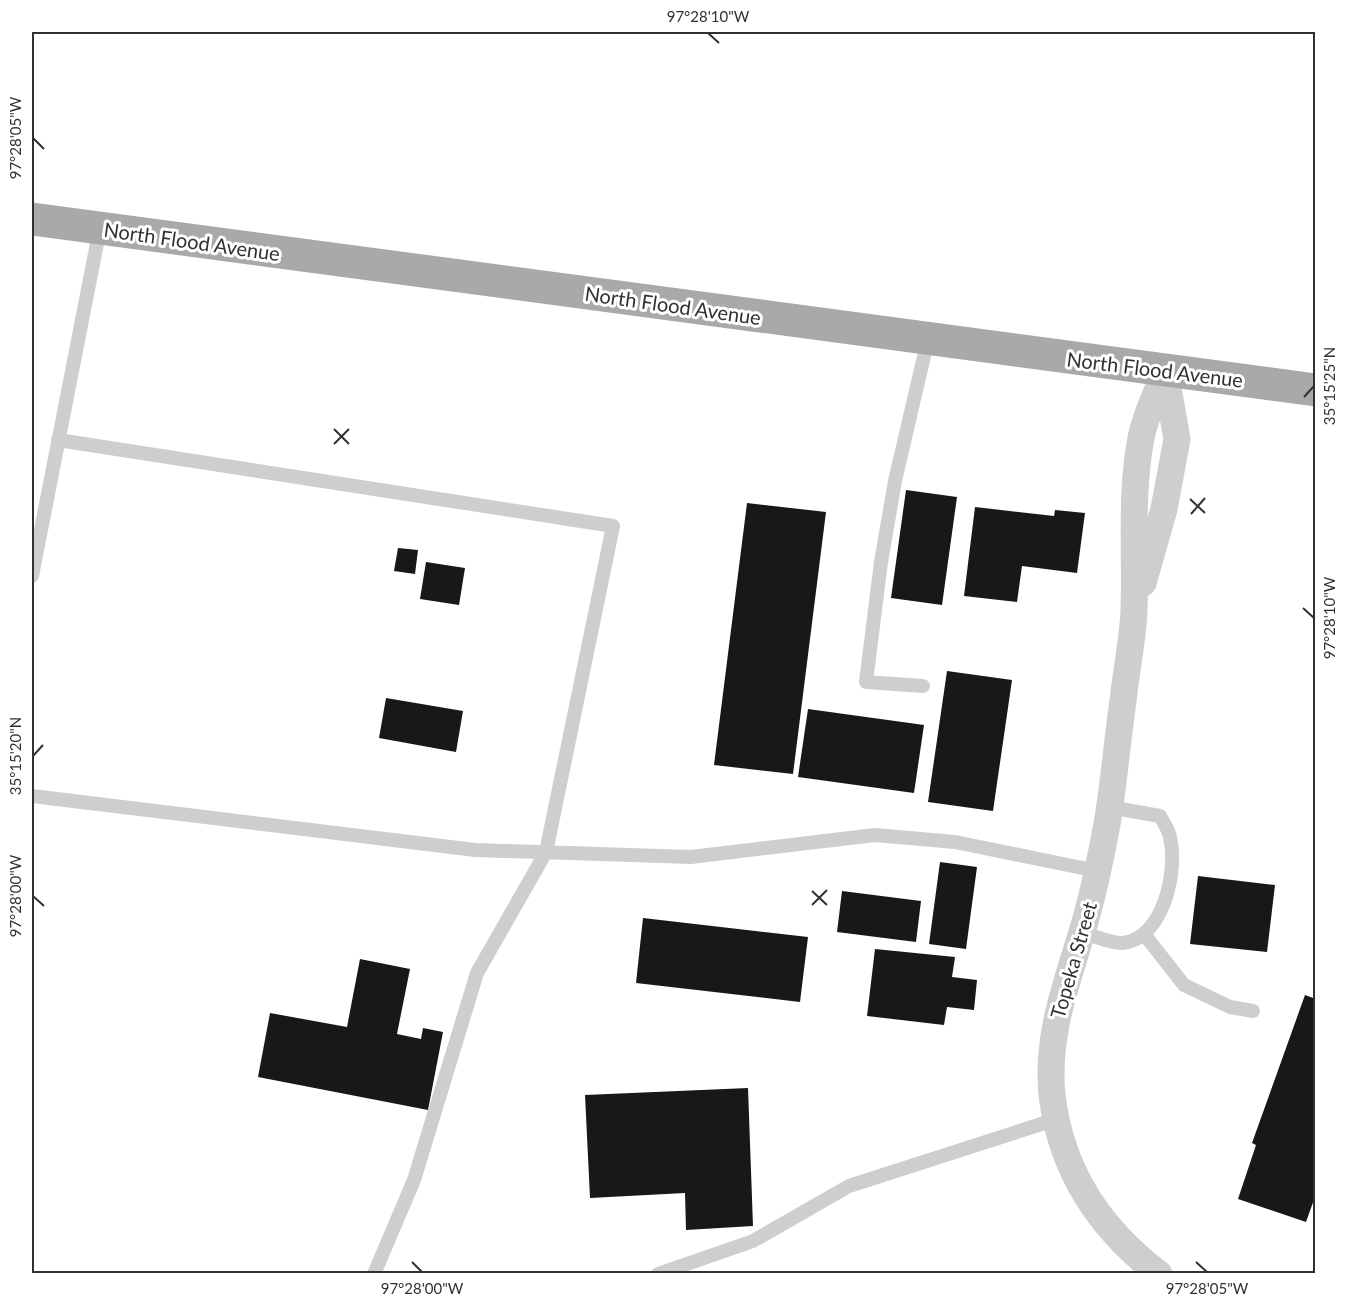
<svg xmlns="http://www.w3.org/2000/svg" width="1347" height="1305" font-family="Lato,sans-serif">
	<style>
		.building { fill: #181818 }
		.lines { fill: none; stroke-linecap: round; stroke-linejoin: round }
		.service { stroke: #cecece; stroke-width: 14 }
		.minor { stroke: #cecece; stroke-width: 27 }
		.primary { stroke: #a9a9a9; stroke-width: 33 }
		.ticks { fill: none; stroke: #313131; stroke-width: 2 }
		.labels { text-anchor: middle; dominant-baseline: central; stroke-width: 6; stroke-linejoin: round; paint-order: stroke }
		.street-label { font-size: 20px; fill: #313131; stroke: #fff }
		.neatline { fill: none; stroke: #313131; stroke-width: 2 }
		.ticks-label { font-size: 15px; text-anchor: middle; fill: #313131 }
	</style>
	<rect width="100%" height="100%" fill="#fff"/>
	<!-- building -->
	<path class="building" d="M906 490 957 497 942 605 891 598Z
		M747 503 826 512 793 774 714 765Z
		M975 507 1054 516 1055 510 1085 513 1077 573 1022 566 1017 602 964 596Z
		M398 548 418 550 415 574 394 571Z
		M426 562 465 568 459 605 420 599Z
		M947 671 1012 680 993 811 928 802Z
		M386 698 463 711 456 752 379 738Z
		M808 709 924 725 914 793 798 777Z
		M940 862 977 867 966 949 929 944Z
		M1198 876 1275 885 1267 952 1190 944Z
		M842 891 921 901 916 942 837 932Z
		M643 918 808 937 800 1002 636 983Z
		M875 949 955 957 952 977 977 980 974 1010 947 1007 944 1025 867 1016Z
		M360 959 410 969 397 1034 421 1039 423 1028 443 1032 428 1110 258 1077 270 1013 347 1027Z
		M1305 995 1316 999V1194L1306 1222 1238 1199 1256 1145 1252 1143Z
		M748 1088 753 1226 686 1230 685 1193 590 1198 585 1095Z"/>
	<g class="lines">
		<!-- service -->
		<path class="service" d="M58 440 613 526 546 852 477 973 414 1180 374 1274
			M32 576 100 228
			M923 686 866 682 881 562 895 481 928 339
			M32 796 475 850 691 857 875 835 955 842 1097 871
			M1082 933C1093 935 1111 944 1123 943 1164 938 1178 870 1170 837 1169 830 1163 822 1160 816L1109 807
			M1144 934 1184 985 1230 1007 1253 1011
			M658 1274 753 1241 849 1186 1057 1119"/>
		<!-- minor -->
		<path class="minor" d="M1143 583 1164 509 1177 439 1165 371
			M1159 1274C1099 1228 1061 1171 1052 1095 1046 1033 1068 980 1085 922 1094 890 1101 857 1107 824 1114 783 1117 742 1123 701 1126 671 1133 640 1134 610 1136 553 1130 495 1141 438 1145 416 1157 393 1165 371"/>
		<!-- primary -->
		<path class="primary" d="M32 219 1316 390"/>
	</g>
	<!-- ticks -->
	<path class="ticks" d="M708 33 719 43M33 138 44 149M1304 397 1314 386M334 429 349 444M334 444 349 429M1190 499 1205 513M1191 514 1205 498M1303 608 1314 618M33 756 43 745M812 891 827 905M33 896 44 906M812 905 827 890M412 1262 422 1272M1196 1262 1207 1272"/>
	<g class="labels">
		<!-- street labels -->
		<g class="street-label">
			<text transform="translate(192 241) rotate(8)">North Flood Avenue</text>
			<text transform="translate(673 305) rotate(8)">North Flood Avenue</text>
			<text transform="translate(1155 369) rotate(7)">North Flood Avenue</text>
			<text transform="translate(1073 960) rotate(-74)">Topeka Street</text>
		</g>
	</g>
	<!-- border -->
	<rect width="1347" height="1305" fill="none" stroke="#ffffff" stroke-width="66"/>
	<rect x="33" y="33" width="1281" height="1239" class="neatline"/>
	<g class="ticks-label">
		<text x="708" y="22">97°28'10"W</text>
		<text transform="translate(16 138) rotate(-90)" y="5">97°28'05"W</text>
		<text transform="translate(1330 386) rotate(-90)" y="5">35°15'25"N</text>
		<text transform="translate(1330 618) rotate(-90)" y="5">97°28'10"W</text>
		<text transform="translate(16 756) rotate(-90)" y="5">35°15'20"N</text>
		<text transform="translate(16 896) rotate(-90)" y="5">97°28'00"W</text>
		<text x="422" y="1294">97°28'00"W</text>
		<text x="1207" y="1294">97°28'05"W</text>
	</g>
</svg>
